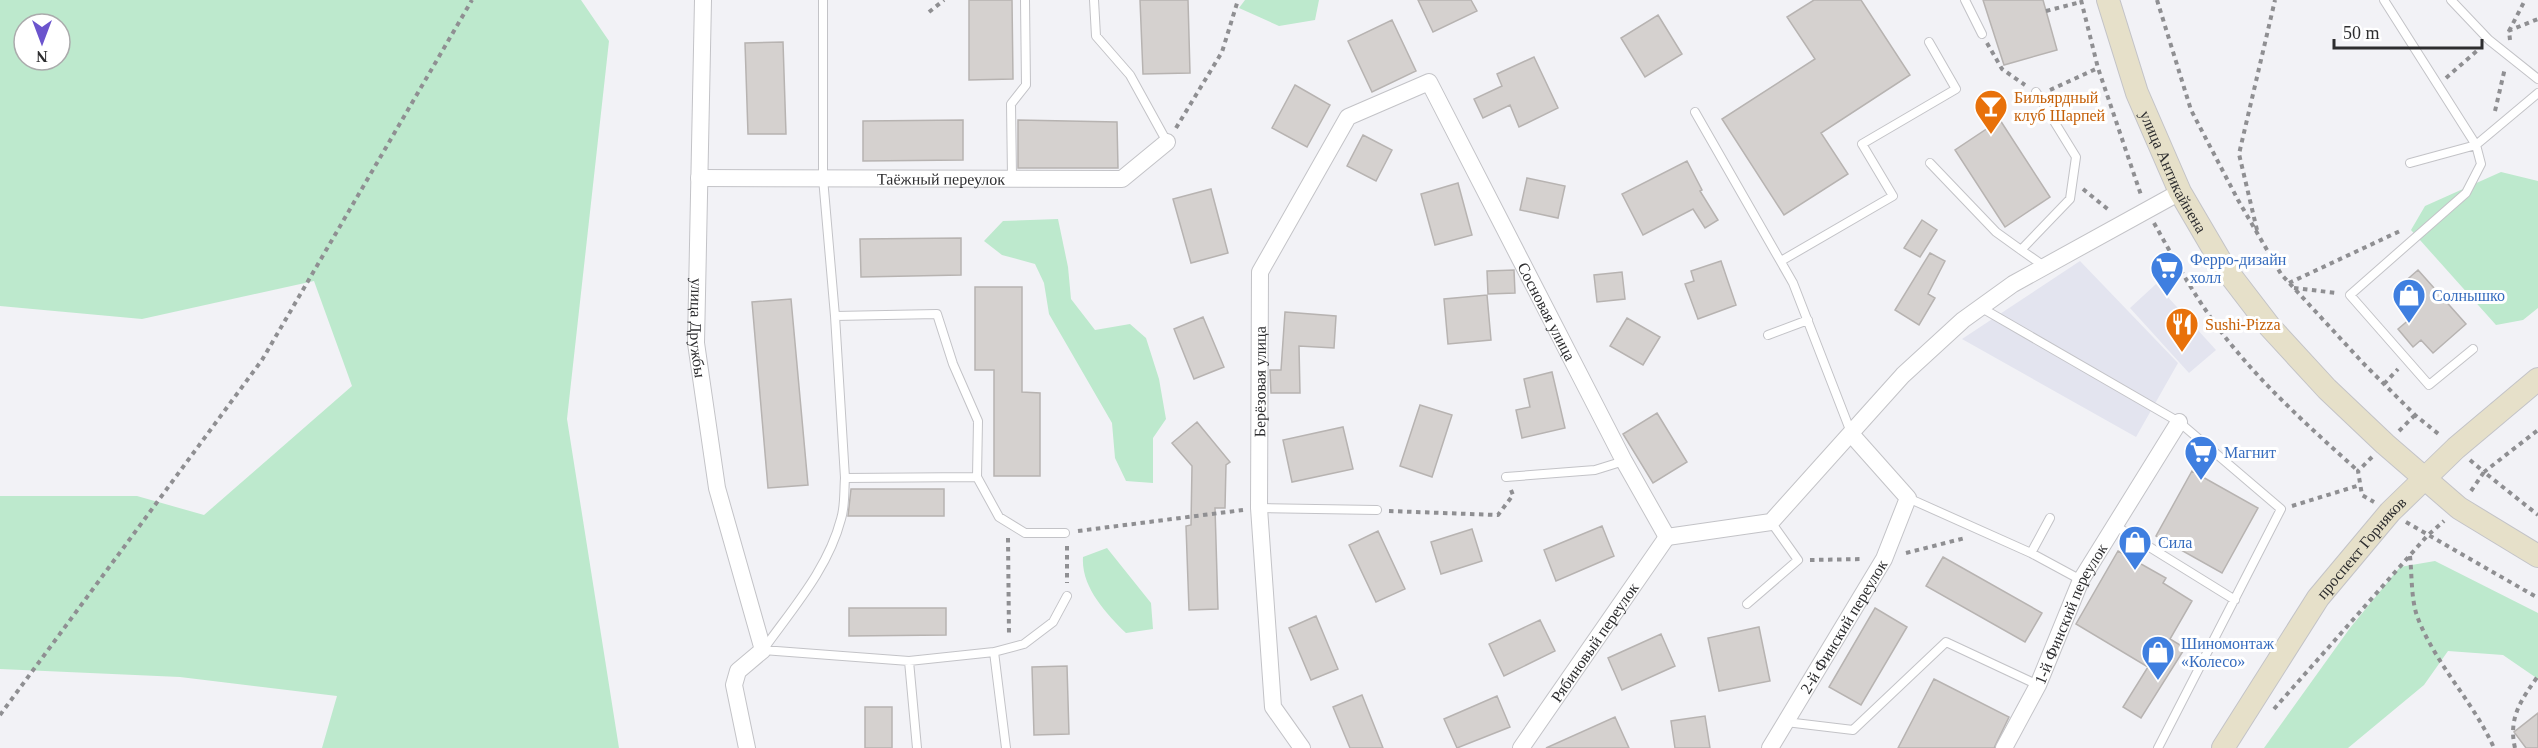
<svg xmlns="http://www.w3.org/2000/svg" width="2538" height="748" font-family="'Times New Roman',serif">
	<style>
		.built { fill: #e3e4ef }
		.green { fill: #bde9cd; fill-rule: evenodd }
		.building { fill: #d5d1cf; stroke: #b7b3b1; stroke-width: 1.5 }
		.lines { fill: none; stroke-linecap: round; stroke-linejoin: round }
		.lane-casing { stroke: #c3c3c7; stroke-width: 10 }
		.street-casing { stroke: #c3c3c7; stroke-width: 18 }
		.secondary-casing { stroke: #c3c3c7; stroke-width: 24 }
		.path { stroke: #8f8f92; stroke-width: 4; stroke-dasharray: 4.5 4.5; stroke-linecap: butt }
		.lane { stroke: #fff; stroke-width: 8 }
		.street { stroke: #fff; stroke-width: 16 }
		.secondary { stroke: #e6e0c9; stroke-width: 22 }
		.labels { text-anchor: middle; dominant-baseline: central; stroke-width: 6; stroke-linejoin: round; paint-order: stroke }
		.food-label { font-size: 16px; fill: #c56008; stroke: #fff; text-anchor: start }
		.street-label { font-size: 16px; fill: #2d2d2f; stroke: #fff }
		.shop-label { font-size: 16px; fill: #366cbe; stroke: #fff; text-anchor: start }
	</style>
	<rect width="100%" height="100%" fill="#f2f2f6"/>
	<!-- built -->
	<path class="built" d="M2080 261 2178 363 2136 437 1962 339Z
		M2156 284 2216 350 2189 373 2130 308Z"/>
	<!-- green -->
	<path class="green" d="M0 0H581L609 41 567 419 619 748H322L337 696 180 677 0 669V496H137L204 515 352 386 314 281 142 319 0 306ZM24 24H60V60H24Z
		M1245 0H1319L1315 20 1279 26 1239 8Z
		M2501 172 2538 181V308L2523 320 2496 325 2411 230 2425 206Z
		M1058 219 1068 267 1071 299 1095 330 1130 324 1146 338 1159 379 1166 419 1153 438V483L1126 481 1115 458 1112 423 1049 314 1044 283 1035 264 1002 255 984 241 1003 221Z
		M1107 548 1151 603 1153 629 1126 633C1106 613 1081 587 1083 557Z
		M2435 561 2538 613V679L2503 655 2448 651 2424 685 2348 748H2264L2350 628 2400 567Z"/>
	<!-- building -->
	<path class="building" d="M969 0H1012L1013 79 969 80Z
		M1140 0H1188L1190 73 1143 74Z
		M1418 0H1471L1477 11 1433 32Z
		M1814 0H1861L1910 75 1821 133 1848 174 1784 215 1722 119 1815 59 1787 17Z
		M1983 0H2043L2057 50 2004 65Z
		M1658 15 1682 54 1645 77 1621 38Z
		M1392 20 1416 71 1372 92 1348 41Z
		M783 42 786 134H748L745 43Z
		M1534 57 1558 108 1519 127 1510 105 1483 118 1474 99 1502 86 1497 74Z
		M1295 85 1330 105 1307 147 1272 128Z
		M963 120V160L863 161V121Z
		M1018 120 1117 122 1118 168H1018Z
		M2000 120 2050 197 2005 227 1955 150Z
		M1363 135 1392 150 1376 181 1347 166Z
		M1687 161 1702 190 1700 191 1718 220 1705 228 1693 209 1643 235 1622 194Z
		M1527 178 1565 186 1558 218 1520 210Z
		M1458 183 1472 235 1435 245 1421 194Z
		M1211 189 1228 253 1191 263 1173 199Z
		M1922 220 1937 230 1920 257 1904 248Z
		M961 238V275L861 277 860 239Z
		M1930 253 1945 261 1928 294 1935 298 1919 325 1895 310Z
		M1721 261 1736 305 1698 319 1685 284 1694 281 1691 271Z
		M1514 270 1515 293 1488 294 1487 271Z
		M2418 270 2466 324 2433 353 2421 340 2413 347 2398 329 2411 318 2399 304 2411 294 2402 284Z
		M1622 272 1625 299 1597 302 1594 275Z
		M975 287H1022V392L1040 393V476H994V370H975Z
		M1487 295 1491 340 1448 344 1444 299Z
		M791 299 808 485 768 488 752 302Z
		M1285 312 1336 316 1334 348 1299 346 1300 393H1271L1270 370H1281Z
		M1203 317 1224 367 1194 379 1174 329Z
		M1627 318 1660 337 1643 365 1610 346Z
		M1552 372 1565 428 1522 438 1516 410 1530 407 1524 379Z
		M1420 405 1452 415 1432 477 1400 466Z
		M1657 413 1687 462 1653 483 1623 434Z
		M1197 422 1230 462 1226 465 1225 508H1215L1218 609 1189 610 1186 526 1191 525 1192 466 1172 443Z
		M1343 427 1353 469 1292 482 1283 440Z
		M2192 471 2258 508 2222 573 2156 536Z
		M851 489H944V516H848Z
		M1602 526 1614 556 1556 581 1544 550Z
		M1472 529 1482 561 1441 574 1431 542Z
		M1378 531 1405 589 1376 602 1349 545Z
		M2118 551 2166 578 2163 583 2192 601 2170 639 2185 648 2141 718 2123 707 2148 667 2076 624Z
		M1943 557 2042 613 2025 642 1926 586Z
		M849 608H946V635L849 636Z
		M1875 608 1907 627 1861 705 1829 687Z
		M1316 616 1338 669 1311 680 1289 628Z
		M1540 620 1555 651 1504 676 1489 644Z
		M1759 627 1770 681 1719 691 1708 638Z
		M1661 634 1675 666 1622 690 1608 658Z
		M1067 666 1069 734 1034 735 1032 667Z
		M1934 679 2009 717 1994 748H1898Z
		M1362 695 1383 748H1350L1333 707Z
		M1497 696 1510 727 1457 748 1444 719Z
		M865 707H892V748H865Z
		M2538 713V748H2526L2514 732Z
		M1705 716 1710 748H1675L1671 721Z
		M1615 717 1629 748H1546Z"/>
	<g class="lines">
		<defs>
			<path id="lane" d="M823 0V178L835 316 845 478 977 477 978 421 953 364 937 314 835 316
				M1094 0 1096 36 1130 75 1167 142
				M1965 0 1982 34
				M2384 0 2476 145 2481 164 2466 193 2350 295 2429 385 2473 349
				M2451 0 2489 40 2538 79
				M2036 92 2076 157 2070 199 2021 250 2044 266
				M1695 112 1793 283 1852 435
				M1930 163 1996 232 2021 250
				M2410 163 2476 145 2538 93
				M1012 177 1011 104 1026 85 1025 0
				M1781 261 1893 196 1862 144 1956 89 1929 42
				M1980 307 2179 422 2281 509 2158 748
				M1768 335 1808 320
				M977 477 999 517 1025 533H1065
				M1506 477 1595 470 1624 461
				M1908 498 2031 553 2081 580
				M1259 508 1377 510
				M2114 525 2235 600
				M2031 553 2050 518
				M1747 604 1798 560 1771 522
				M763 650 909 661 994 652 1024 644 1053 622 1067 596
				M763 650C792 609 828 569 841 519 845 507 844 491 845 478
				M994 652 1006 748
				M909 661 917 748
				M1786 722 1853 730 1946 642 2038 685"/>
			<g id="street">
				<path id="s1" d="M703 0 696 343 717 488 763 650 738 671 734 685 747 748"/>
				<path id="s2" d="M699 178 1122 179 1167 142"/>
				<path d="M1667 537 1771 522 1903 375 1963 320 2013 284 2180 192"/>
				<path id="s3" d="M1302 748 1273 707 1259 508 1260 272 1348 117 1429 82 1624 461 1667 537"/>
				<path id="s4" d="M1521 748 1667 537"/>
				<path id="s5" d="M1770 748 1884 559 1908 498 1852 435"/>
				<path id="s6" d="M2004 748 2038 685 2081 580 2179 422"/>
			</g>
			<g id="secondary">
				<path id="s7" d="M2108 0 2137 93 2180 192 2224 267 2270 327 2327 389 2385 444 2459 508 2538 556"/>
				<path id="s8" d="M2223 748 2318 598 2390 512 2456 448 2538 379"/>
			</g>
		</defs>
		<!-- lane casing -->
		<use href="#lane" class="lane-casing"/>
		<!-- street casing -->
		<use href="#street" class="street-casing"/>
		<!-- secondary casing -->
		<use href="#secondary" class="secondary-casing"/>
		<!-- path -->
		<path class="path" d="M2081 0 2098 68 2141 195
			M2157 0 2191 110 2238 200 2281 274 2363 363 2415 415 2441 436
			M2046 11 2081 2
			M929 12 944 0
			M2508 31 2538 19
			M2510 40 2509 31 2525 0
			M1987 43 2002 69 2025 85
			M2446 78 2479 49
			M2050 90 2098 68
			M2495 111 2505 68
			M1176 128 1222 52 1238 0
			M2083 189 2110 211
			M2154 223C2178 266 2202 310 2234 348 2271 393 2315 432 2358 471
			M2257 230 2239 154 2275 0
			M2289 283 2400 231
			M2294 288 2337 293
			M2384 384 2398 369
			M2399 431 2415 415
			M2372 457 2358 471 2362 495 2374 502
			M2470 460 2484 472 2538 430
			M2471 491 2484 472 2538 515
			M2292 506 2360 485
			M1389 511 1498 515 1513 495 1511 490
			M2406 522 2538 598
			M1078 531 1243 510
			M1008 538 1009 635
			M1067 546V583
			M1906 553 1965 538
			M2410 556C2412 575 2411 598 2417 616 2435 664 2473 701 2494 748
			M1810 560 1863 559
			M2274 709 2427 536 2444 521
			M0 715 262 360 472 0
			M2515 748C2508 718 2521 700 2538 676"/>
		<!-- lane -->
		<use href="#lane" class="lane"/>
		<!-- street -->
		<use href="#street" class="street"/>
		<!-- secondary -->
		<use href="#secondary" class="secondary"/>
	</g>
	<!-- icons -->
	<defs>
		<symbol id="bar-pin" viewBox="-11 -11 22 30"><path d="M0 17L-7.5 6A9.5 9.5 0 1 1 7.5 6Z" fill="#e8710a" stroke="#fff"/><path d="M-6-5H6L.8 .8V4.5H3.5V6h-7V4.5H-.8V.8Z" fill="#fff"/></symbol>
		<symbol id="supermarket-pin" viewBox="-11 -11 22 30"><path d="M0 17L-7.5 6A9.5 9.5 0 1 1 7.5 6Z" fill="#3f7fe0" stroke="#fff"/><path d="M-6-5.5h2.5l.6 2H6L4.5 2H-2.5L-4.4-4H-6ZM-1.5 3.2a1.3 1.3 0 1 0 .1 0ZM3 3.2a1.3 1.3 0 1 0 .1 0Z" fill="#fff"/></symbol>
		<symbol id="shop-pin" viewBox="-11 -11 22 30"><path d="M0 17L-7.5 6A9.5 9.5 0 1 1 7.5 6Z" fill="#3f7fe0" stroke="#fff"/><path d="M-5-2.5h2.3a2.7 3.5 0 0 1 5.4 0H5L5.5 6h-11ZM-1.5-2.5h3a1.5 2.3 0 0 0-3 0Z" fill="#fff"/></symbol>
		<symbol id="restaurant-pin" viewBox="-11 -11 22 30"><path d="M0 17L-7.5 6A9.5 9.5 0 1 1 7.5 6Z" fill="#e8710a" stroke="#fff"/><path d="M-5-6h1v4h1v-4h1v4h1v-4h1v5L-1.5 .5V6h-2V.5L-5-1ZM5-6V6H3V1.5H1.5Q1.5-4 5-6Z" fill="#fff"/></symbol>
	</defs>
	<g fill-rule="evenodd">
		<use href="#bar-pin" x="1972" y="87" width="38" height="52"/>
		<use href="#supermarket-pin" x="2148" y="249" width="38" height="52"/>
		<use href="#shop-pin" x="2390" y="276" width="38" height="52"/>
		<use href="#restaurant-pin" x="2163" y="305" width="38" height="52"/>
		<use href="#supermarket-pin" x="2182" y="433" width="38" height="52"/>
		<use href="#shop-pin" x="2116" y="523" width="38" height="52"/>
		<use href="#shop-pin" x="2139" y="633" width="38" height="52"/>
	</g>
	<g class="labels">
		<!-- food labels -->
		<g class="food-label">
			<text x="2014" y="97">Бильярдный<tspan x="2014" dy="18">клуб Шарпей</tspan></text>
			<text x="2205" y="324">Sushi-Pizza</text>
		</g>
		<!-- street labels -->
		<g class="street-label">
			<text stroke="none"><textPath href="#s7" startOffset="184">улица Антикайнена</textPath></text>
			<text stroke="none"><textPath href="#s2" startOffset="242">Таёжный переулок</textPath></text>
			<text stroke="none"><textPath href="#s3" startOffset="1010">Сосновая улица</textPath></text>
			<text stroke="none"><textPath href="#s1" startOffset="328">улица Дружбы</textPath></text>
			<text stroke="none"><textPath href="#s3" startOffset="376">Берёзовая улица</textPath></text>
			<text stroke="none"><textPath href="#s8" startOffset="244">проспект Горняков</textPath></text>
			<text stroke="none"><textPath href="#s6" startOffset="150">1-й Финский переулок</textPath></text>
			<text stroke="none"><textPath href="#s5" startOffset="142">2-й Финский переулок</textPath></text>
			<text stroke="none"><textPath href="#s4" startOffset="129">Рябиновый переулок</textPath></text>
		</g>
		<!-- shop labels -->
		<g class="shop-label">
			<text x="2190" y="259">Ферро-дизайн<tspan x="2190" dy="18">холл</tspan></text>
			<text x="2432" y="295">Солнышко</text>
			<text x="2224" y="452">Магнит</text>
			<text x="2158" y="542">Сила</text>
			<text x="2181" y="643">Шиномонтаж<tspan x="2181" dy="18">«Колесо»</tspan></text>
		</g>
	</g>
	<!-- north arrow -->
	<g transform="translate(42 42) rotate(180)"><circle r="28" fill="#ffffff" stroke="#ababac" stroke-width="1.5"/>
	<path d="M0-4.5L10 22L0 15L-10 22Z" fill="#6b54cd"/>
	<text y="-9" font-size="16" font-weight="bold" text-anchor="middle" fill="#2d2d2f">N</text>
	</g>
	<!-- scale -->
	<path d="M2334 39v9h148v-9" fill="none" stroke="#2d2d2f" stroke-width="3"/>
	<text x="2343" y="39" font-size="18" fill="#2d2d2f" stroke="#ffffff" stroke-width="4.5" paint-order="stroke">50 m</text>
</svg>
